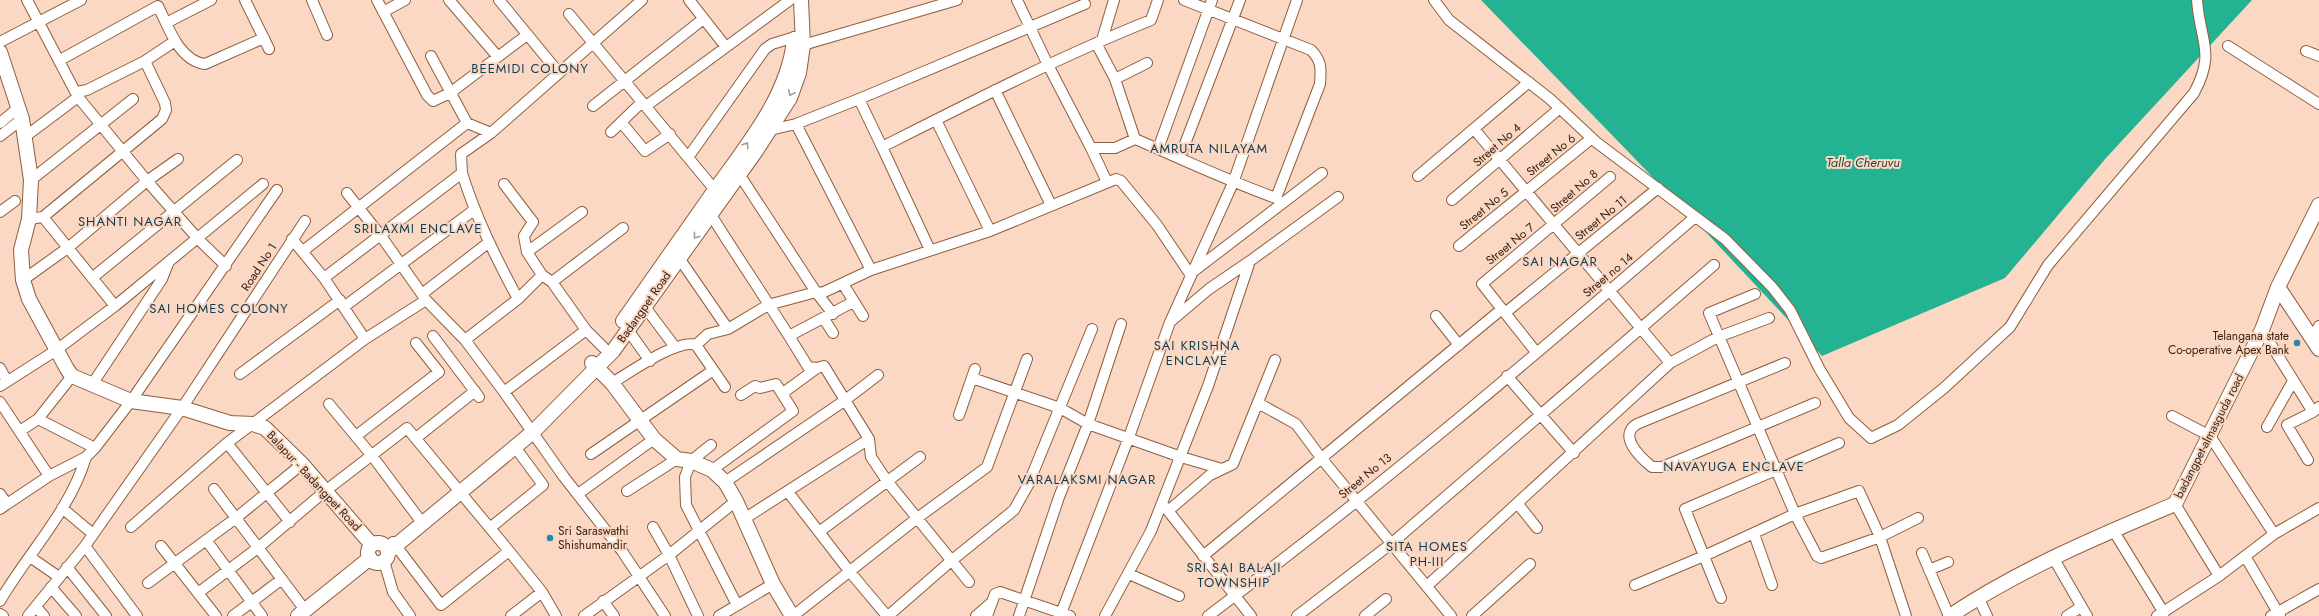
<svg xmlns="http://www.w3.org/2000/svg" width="2319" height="616" font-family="Jost,sans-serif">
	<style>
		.water { fill: #23b392 }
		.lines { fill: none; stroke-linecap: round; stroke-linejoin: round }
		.street-casing { stroke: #8f5e3f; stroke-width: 12 }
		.secondary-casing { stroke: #8f5e3f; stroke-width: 16 }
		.street { stroke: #fff; stroke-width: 10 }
		.secondary { stroke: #fff; stroke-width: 14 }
		.oneway { stroke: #a69c97 }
		.poi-dot { fill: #2586b1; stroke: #fad8c3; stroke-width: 1.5 }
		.labels { text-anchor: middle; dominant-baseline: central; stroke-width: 4; stroke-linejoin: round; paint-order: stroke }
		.street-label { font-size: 12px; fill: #392417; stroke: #fad8c3 }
		.poi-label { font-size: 12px; fill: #392417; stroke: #fad8c3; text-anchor: end }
		.neighbourhood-label { font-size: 13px; letter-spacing: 1px; fill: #0f3c51; stroke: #fad8c3 }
		.water-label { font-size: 13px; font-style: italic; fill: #2a463d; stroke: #fad8c3 }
	</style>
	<rect width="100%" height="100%" fill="#fad8c3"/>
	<!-- water -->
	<path class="water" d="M1481 0H2252L2106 158 2005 278 1822 356 1703 229Z"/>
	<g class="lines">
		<defs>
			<path id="street" d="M27 0 78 97 147 181 198 239 226 266
				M245 0 269 49
				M312 0 327 35
				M377 0 427 95 433 101 450 93 527 35
				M449 0 498 57
				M499 0 559 73
				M689 0 726 47
				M1017 0 1048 65 1091 148H1115L1135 139
				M1434 0 1449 20 1550 99 1596 142 1725 239 1772 287 1790 310 1819 368 1849 418 1871 438 1898 425 1944 388 2010 327 2048 265 2194 93C2216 52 2200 42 2197 0
				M383 12 405 0
				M569 14 715 190
				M166 23 211 0
				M1102 40 1114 0
				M0 42 81 0
				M1096 43 1115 79 1135 139C1182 159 1228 181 1276 198L1320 84C1321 69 1322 61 1311 50L1184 0
				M803 45 957 0
				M2228 46 2319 104
				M2306 51 2319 56
				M431 56 467 123 491 133
				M60 60 158 6C168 26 179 61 205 64L264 38
				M1115 79 1147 63
				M995 90 1051 205
				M77 92 87 90 145 61 175 41
				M859 99 882 147C971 102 1059 57 1151 20L1158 0
				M593 106 702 20
				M646 106 790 0
				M936 120 990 231
				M621 122 645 151 670 134
				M0 123 18 108
				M796 124 871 270
				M1474 129 1670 363
				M770 130 796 124 859 99 1085 4
				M611 132 642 102
				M0 136 22 119
				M26 136 78 97
				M882 147 930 250
				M1091 148 1107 182
				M1158 149 1212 0
				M689 156 765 49 772 44 795 37
				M1180 157 1240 0
				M735 171 739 174 816 292 833 314
				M462 173C476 218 496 258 518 299
				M1418 176 1529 82
				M31 180 133 99
				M504 184 533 222 524 236 527 252
				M347 193 381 236 426 300 465 340 504 392 564 477 622 551 665 616
				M1452 200 1560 108
				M0 212 15 201
				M711 215C743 266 777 315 808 367L817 368 824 366 869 439 871 457 887 481 969 582
				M43 217 115 306
				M29 219 43 217 162 119 166 110 165 103 145 61
				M292 239 324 278 365 339 426 300
				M1459 246 1592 138
				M303 251 467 123
				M679 258 728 329
				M542 275 527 252 582 212
				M92 278 237 160
				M324 278 462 173 461 154 491 133 642 0
				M23 280 69 247 147 181 178 159
				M843 284 863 316
				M422 294 488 243
				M1755 294 1709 313 1795 514 1859 491 1880 537 1906 616
				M345 306 474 210
				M645 307 675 347
				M1505 313 1658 188
				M1436 316 1459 345
				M824 319 833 333
				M1171 320 1233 183 1297 0
				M628 330 650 361
				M2262 330 2313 412 2319 407
				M433 336 479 397
				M789 336 853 302
				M2313 339 2319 326
				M465 340 518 299 542 275 552 282
				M696 345 725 387
				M604 348 586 330 552 282 623 228
				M1536 352 1482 284 1610 177
				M1785 363 1637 424C1617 436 1641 458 1652 467H1662L1815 403
				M0 368 7 381
				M240 374 340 300
				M1507 376 1574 453
				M972 378 1060 408 1088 424 1181 457 1222 469
				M93 383 162 279 168 264
				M612 383C629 373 678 338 696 345L708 334 728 329 768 305 816 292 822 293 871 270 990 231 1116 179 1121 181 1157 225 1190 274 1322 173
				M0 386 55 351 115 306 263 184
				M504 392 586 330
				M783 393 817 368
				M0 402 49 476
				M1258 403 1296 424 1322 459 1451 616
				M329 404 373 457 423 524
				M959 415 975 369
				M2172 416 2210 436 2274 534
				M38 419 95 448
				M2267 427 2293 381
				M20 431 38 419 72 376
				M356 436 439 372 416 343
				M416 438 475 391
				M227 443 290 522
				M711 445 691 461 685 477 686 505 737 605
				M591 454 712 371
				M2308 460 2287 425 2313 412
				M712 470 793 411 776 384 760 388 755 386 741 395
				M725 482 844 401 878 375
				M214 489 305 610
				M627 491 677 459
				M788 492 850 572 887 616
				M0 494 7 504 0 509
				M578 494 654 439
				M7 504 49 476 86 457 95 448 131 401 277 190
				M1518 504 1537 528
				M2175 504 2219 576
				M1165 507 1251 616
				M62 508 93 534
				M1168 511 1210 475 1233 464 1275 360
				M744 519 869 439
				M131 527 227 443 365 339
				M653 527 669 555 698 616
				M490 528 543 485 515 447
				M2113 530 2164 613
				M819 532 920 457
				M1754 534 1772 585
				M206 540 262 616
				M393 542 441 605 509 551
				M85 546 137 616
				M161 546 216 616
				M1922 553 1949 616
				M1203 556 1502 309
				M2245 556 2280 616
				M30 557 59 577
				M2054 559 2087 616
				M384 561 393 592 410 616
				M67 567 106 616
				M1929 570 1948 562
				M1129 574 1179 596
				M148 583 236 518 302 464
				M1428 585 1670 363 1718 337 1769 318
				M1635 585 1704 556 1795 514 1817 556 1821 558 1880 537 1918 518
				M51 587 76 616
				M198 593 259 547 324 492 407 428 509 551 542 592 556 616
				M1978 597 1987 616
				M1721 598 1685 509 1839 443
				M0 601C28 553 70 511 86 457
				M603 601 614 616
				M36 607 44 616
				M0 614 3 616
				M28 616 85 546 182 408 305 221
				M233 616 282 579
				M511 616 542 592
				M584 616 669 555 736 501
				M719 616 773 584
				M793 616 916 519 987 467 1027 359
				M888 616 951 561 1014 510 1028 485 1092 329
				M976 616 991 603
				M987 616 995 594 1000 592 1070 616
				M1019 616 1059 497 1088 424 1121 324
				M1060 616 1129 437 1170 322 1209 289 1250 261
				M1105 616 1151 531 1208 386 1250 261 1338 197
				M1208 616C1376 491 1537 354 1695 217
				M1297 616 1392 543 1714 265
				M1365 616 1386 599
				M1472 616 1530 564
				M2067 616 2081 607
				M2157 616 2219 576 2274 534 2319 508
				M2271 616 2319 589"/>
			<path id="secondary" d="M0 52 22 119 31 180 29 219 21 250 23 280 29 299 67 369 72 376 131 401 182 408 230 423 253 424 265 428 302 464 372 545
				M2278 287 2319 349
				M623 321C652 279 681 238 710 197 743 150 789 97 794 39
				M592 363 612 383 654 439 677 459 691 461 712 470 725 482 736 501 773 584 792 616
				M368 553a10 10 0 1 1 20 0a10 10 0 1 1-20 0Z
				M388 552 533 432 613 351 756 151 790 98 799 73 803 45 801 0
				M298 616 370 558
				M1950 616C2018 570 2099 536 2175 504L2262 330 2278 287 2319 205"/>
		</defs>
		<!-- street casing -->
		<use href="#street" class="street-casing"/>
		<!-- secondary casing -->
		<use href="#secondary" class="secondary-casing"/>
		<!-- street -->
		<use href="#street" class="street"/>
		<!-- secondary -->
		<use href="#secondary" class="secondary"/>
	</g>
	<!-- one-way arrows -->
	<defs><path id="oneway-chevron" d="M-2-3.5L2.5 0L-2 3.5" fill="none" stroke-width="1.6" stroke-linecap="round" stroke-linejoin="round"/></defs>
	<g class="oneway">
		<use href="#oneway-chevron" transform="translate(791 93) rotate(115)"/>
		<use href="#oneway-chevron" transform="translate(746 145) rotate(-57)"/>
		<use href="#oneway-chevron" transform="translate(696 236) rotate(127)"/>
	</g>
	<!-- markers -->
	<g class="poi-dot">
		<circle cx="2297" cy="343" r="4"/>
		<circle cx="550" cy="538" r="4"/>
	</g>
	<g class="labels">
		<!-- street labels -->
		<g class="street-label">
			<text transform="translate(1497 145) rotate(-41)">Street No 4</text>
			<text transform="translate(1551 155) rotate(-39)">Street No 6</text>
			<text transform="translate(1574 191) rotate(-41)">Street No 8</text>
			<text transform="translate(1484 209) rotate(-39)">Street No 5</text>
			<text transform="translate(1601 218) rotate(-39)">Street No 11</text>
			<text transform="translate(1510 244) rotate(-39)">Street No 7</text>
			<text transform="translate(259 267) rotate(-57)">Road No 1</text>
			<text transform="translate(1608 275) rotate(-40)">Street no 14</text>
			<text transform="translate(644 307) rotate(-55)">Badangpet Road</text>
			<text transform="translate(2209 436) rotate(-63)">badangpet-almasguda road</text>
			<text transform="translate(1365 476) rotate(-39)">Street No 13</text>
			<text transform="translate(314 481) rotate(47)">Balapur - Badangpet Road</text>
		</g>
		<!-- poi labels -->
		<g class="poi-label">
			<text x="2289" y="336">Telangana state<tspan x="2289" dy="14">Co-operative Apex Bank</tspan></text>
			<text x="558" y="531" text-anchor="start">Sri Saraswathi<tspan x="558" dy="14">Shishumandir</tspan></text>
		</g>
		<!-- neighbourhood labels -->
		<g class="neighbourhood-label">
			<text x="530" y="68">BEEMIDI COLONY</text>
			<text x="1209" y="148">AMRUTA NILAYAM</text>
			<text x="130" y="221">SHANTI NAGAR</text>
			<text x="418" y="228">SRILAXMI ENCLAVE</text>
			<text x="1560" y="261">SAI NAGAR</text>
			<text x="219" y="308">SAI HOMES COLONY</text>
			<text x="1197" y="345">SAI KRISHNA<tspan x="1197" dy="15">ENCLAVE</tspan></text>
			<text x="1734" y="466">NAVAYUGA ENCLAVE</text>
			<text x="1087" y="479">VARALAKSMI NAGAR</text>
			<text x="1427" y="546">SITA HOMES<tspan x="1427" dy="15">PH-III</tspan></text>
			<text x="1234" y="567">SRI SAI BALAJI<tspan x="1234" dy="15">TOWNSHIP</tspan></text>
		</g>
		<!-- water labels -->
		<g class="water-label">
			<text x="1863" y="162">Talla Cheruvu</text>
		</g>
	</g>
</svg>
